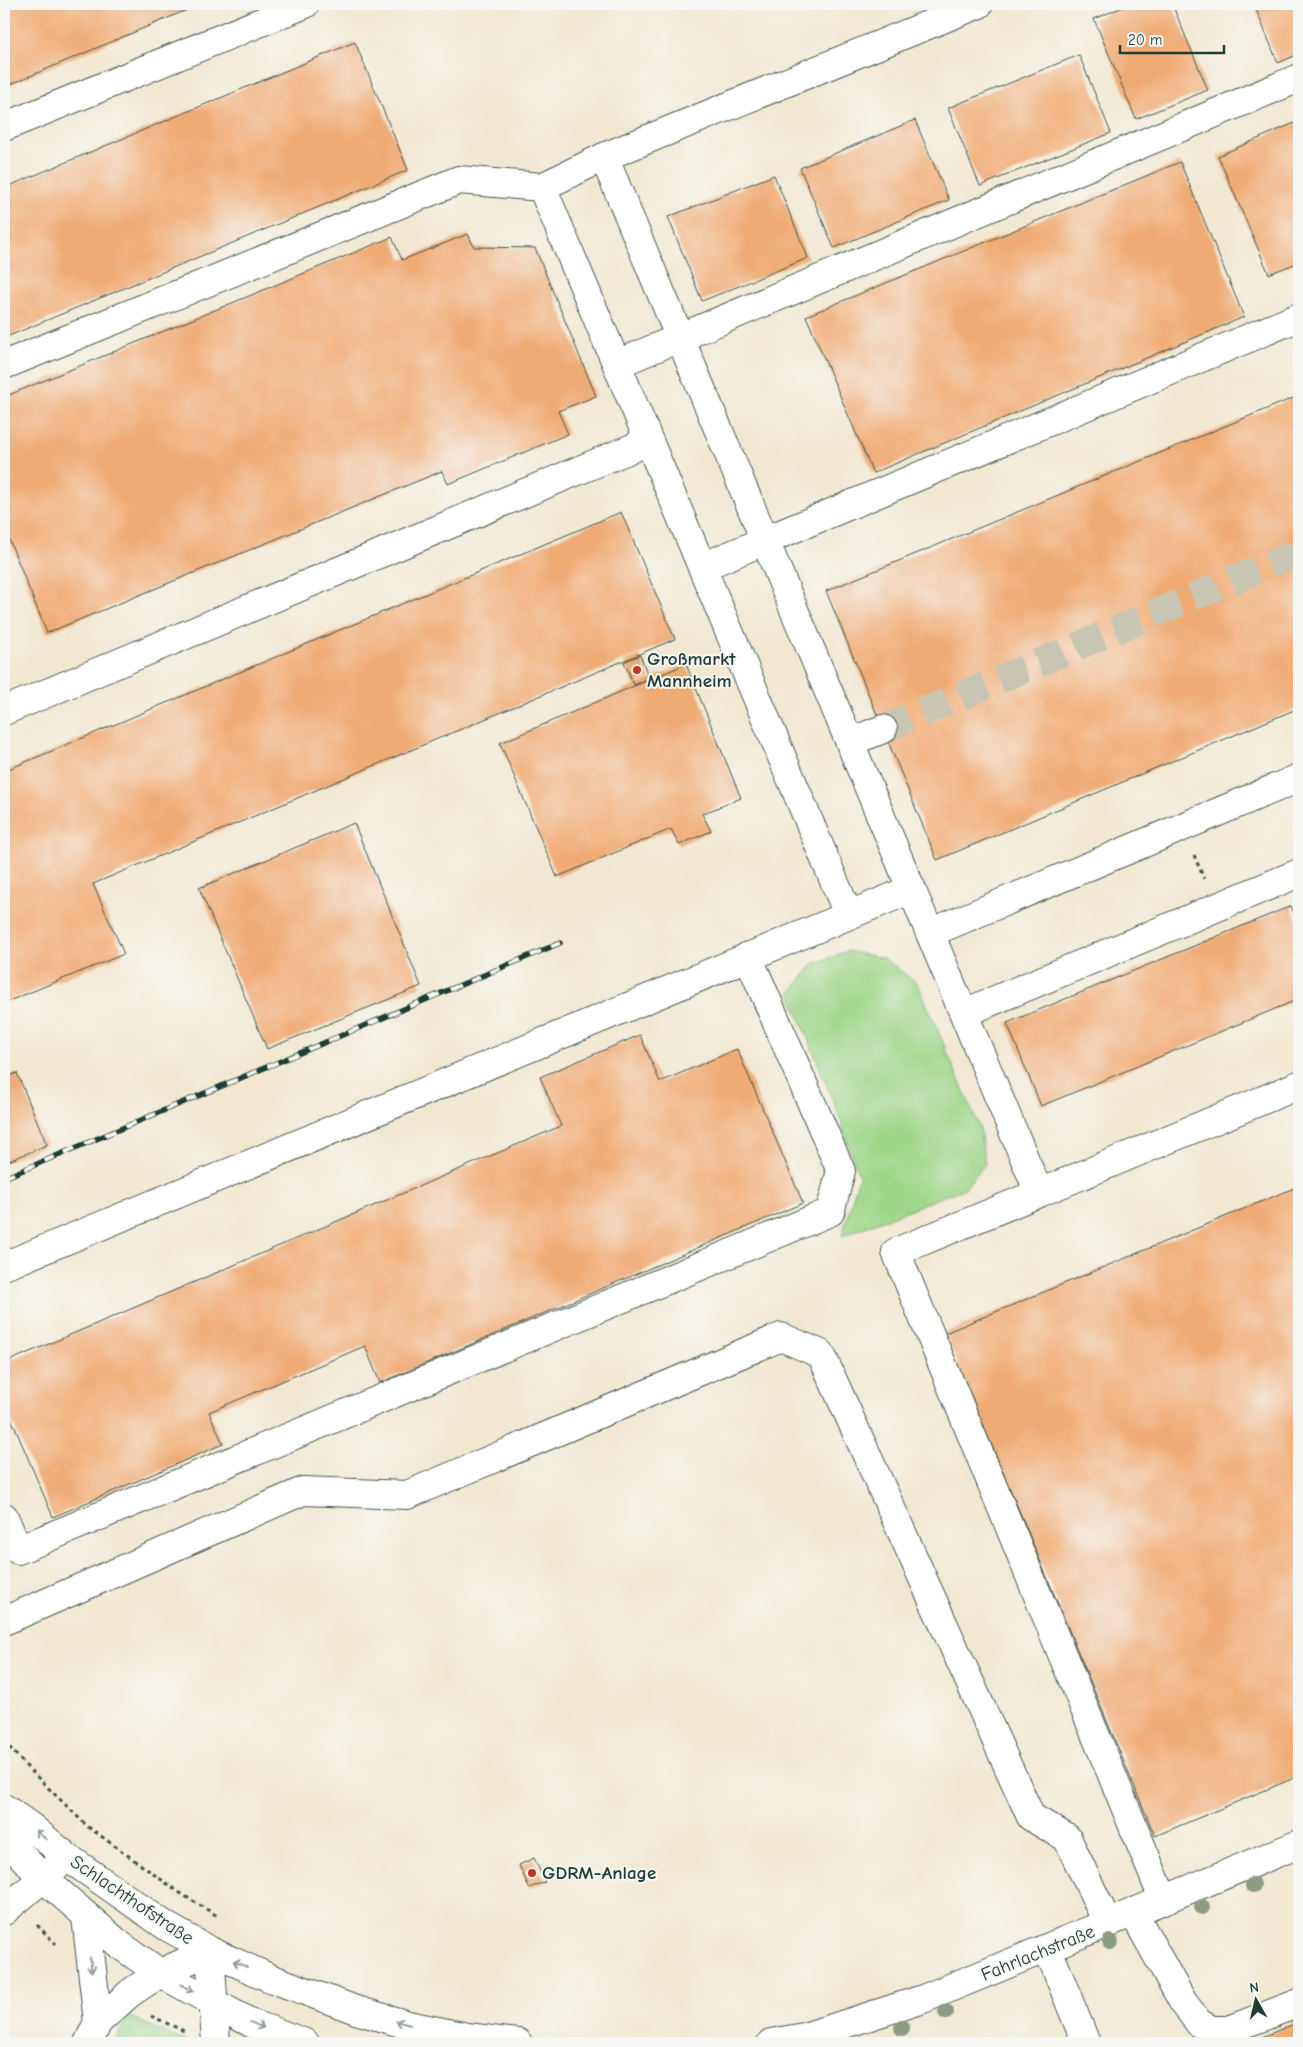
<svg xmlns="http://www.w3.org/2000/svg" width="1303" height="2047" font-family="'Comic Neue',sans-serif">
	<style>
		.green { fill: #9dd688; stroke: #5e8a5e }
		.building { fill: #f0ab75 }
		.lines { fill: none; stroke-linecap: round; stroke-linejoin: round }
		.minor-tunnel { stroke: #c8c6b2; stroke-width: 28; stroke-dasharray: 28 14; stroke-linecap: butt }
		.minor-casing { stroke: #3f574c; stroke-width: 30 }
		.major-casing { stroke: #3f574c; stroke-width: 30 }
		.path { stroke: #3f574c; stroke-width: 3; stroke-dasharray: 4 4; stroke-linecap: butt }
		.minor { stroke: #fff; stroke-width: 28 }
		.major { stroke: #fff; stroke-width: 28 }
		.rail-casing { stroke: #1f3d34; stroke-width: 5.5 }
		.rail { stroke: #f6f6f2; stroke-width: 4; stroke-dasharray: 11; stroke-linecap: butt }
		.tree { fill: #8c9b84 }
		.oneway { stroke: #8f9e9a }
		.poi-dot { fill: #c8321e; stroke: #f6f6f2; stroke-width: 2 }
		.labels { text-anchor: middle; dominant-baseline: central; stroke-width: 4; stroke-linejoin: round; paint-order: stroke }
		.poi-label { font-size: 19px; font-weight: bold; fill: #1f3d34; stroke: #f6f6f2; text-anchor: start }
		.street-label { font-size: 19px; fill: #1f3d34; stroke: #f6f6f2 }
	</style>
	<rect width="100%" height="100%" fill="#f6f6f2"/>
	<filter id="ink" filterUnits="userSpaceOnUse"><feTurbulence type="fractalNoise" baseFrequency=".02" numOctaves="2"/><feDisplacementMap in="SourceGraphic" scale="10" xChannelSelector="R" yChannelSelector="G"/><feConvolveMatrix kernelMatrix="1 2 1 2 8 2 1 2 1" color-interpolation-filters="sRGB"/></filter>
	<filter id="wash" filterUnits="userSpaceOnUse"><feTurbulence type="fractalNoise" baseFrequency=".0096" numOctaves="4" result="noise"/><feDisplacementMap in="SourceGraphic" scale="20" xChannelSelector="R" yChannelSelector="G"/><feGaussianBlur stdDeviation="1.12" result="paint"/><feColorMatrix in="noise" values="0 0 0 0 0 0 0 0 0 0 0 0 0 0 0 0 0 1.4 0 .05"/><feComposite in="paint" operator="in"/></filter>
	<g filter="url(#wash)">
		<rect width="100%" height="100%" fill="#f2e8d2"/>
		<!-- green -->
		<path class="green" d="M847 951 883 958 918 984 980 1129 985 1164 965 1188 842 1236 859 1176 838 1113 790 994 813 964Z
			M128 2016 189 2043H114Z"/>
		<g id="blocks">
			<!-- building -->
			<path class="building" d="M4 4H191L189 9 4 87Z
				M1130 4H1172L1208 90 1136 119 1094 19Z
				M1262 4H1299V54L1278 63 1255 7Z
				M355 42 408 170 4 338V188Z
				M1079 55 1111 133 980 186 948 108Z
				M915 120 949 200 834 248 800 168Z
				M1299 121V262L1269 274 1218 156Z
				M1180 162 1244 317 873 473 806 316Z
				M774 175 808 258 702 301 668 217Z
				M468 234 474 247 535 248 596 396 558 411 568 434 448 484 442 471 47 633 4 527V397L392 237 402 260Z
				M1298 396 1299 400V708L937 860 826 591Z
				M621 512 675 639 93 884 124 954 4 1003V771Z
				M640 655 649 678 634 685 624 662Z
				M686 664 741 798 702 814 711 831 679 845 671 829 557 877 500 743Z
				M354 823 421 986 267 1049 199 888Z
				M1291 906 1299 925V999L1041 1106 1007 1023Z
				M640 1035 660 1082 737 1049 803 1203 380 1383 365 1346 209 1412 223 1444 53 1517 4 1402V1363L561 1126 540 1077Z
				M17 1073 47 1145 4 1163V1078Z
				M1299 1186V1776L1155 1836 945 1333Z
				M534 1858 545 1882 529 1888 519 1865Z
				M1299 2022V2043H1247Z"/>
		</g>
	</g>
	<g filter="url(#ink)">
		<use href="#blocks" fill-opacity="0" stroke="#3f574c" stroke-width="1"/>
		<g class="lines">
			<!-- minor-tunnel -->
			<path class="minor-tunnel" d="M883 729 1299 552"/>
			<defs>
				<path id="minor" d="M4 127 305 4
					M604 157 1039 1193 896 1252 1164 1901
					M542 187 848 914
					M617 364 1299 78
					M4 365 459 180 542 187 604 157 979 4
					M702 567 1299 317
					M4 711 649 441
					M850 742 883 729
					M930 933 1299 778
					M964 1013 1299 873
					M1039 1193 1299 1085
					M4 1266 912 889
					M4 1517 18 1550 830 1212 841 1171 748 956
					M4 1621 303 1491 407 1495 781 1337 821 1354 1031 1817 1067 1838 1108 1924
					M4 1808 31 1827 67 1857 166 1926 210 1951 270 1978 356 2010 408 2025 467 2037 518 2043
					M4 1834 12 1846 43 1878 120 1945 160 1973 214 2003 251 2023 305 2043
					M4 1911 56 1867
					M1134 1914 1183 2002 1199 2023 1212 2030H1228L1299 2003
					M1048 1949 1086 2043
					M771 2043 804 2037 923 1999 1299 1844"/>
				<path id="major" d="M86 1917 98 2022
					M88 2043 98 2022 130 1993 160 1973 210 1951 216 2043
					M299 2043 301 2042"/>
			</defs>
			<!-- minor casing -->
			<use href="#minor" class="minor-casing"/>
			<!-- major casing -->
			<use href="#major" class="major-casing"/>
			<!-- path -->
			<path class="path" d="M1194 855 1204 879
				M4 1741 25 1765 87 1826 180 1893 219 1917
				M37 1925 56 1944
				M151 2016 184 2031"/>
			<!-- minor -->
			<use href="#minor" class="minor"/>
			<!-- major -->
			<use href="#major" class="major"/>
			<defs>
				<path id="rail" d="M4 1178 560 943"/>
			</defs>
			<!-- rail casing -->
			<use href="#rail" class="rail-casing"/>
			<!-- rail -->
			<use href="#rail" class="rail"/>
		</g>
		<!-- trees -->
		<g class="tree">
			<circle cx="1253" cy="1885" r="8"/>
			<circle cx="1202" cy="1907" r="8"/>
			<circle cx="1110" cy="1942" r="8"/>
			<circle cx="946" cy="2012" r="8"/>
			<circle cx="902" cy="2028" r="8"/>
		</g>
		<!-- one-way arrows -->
		<defs><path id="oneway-shaft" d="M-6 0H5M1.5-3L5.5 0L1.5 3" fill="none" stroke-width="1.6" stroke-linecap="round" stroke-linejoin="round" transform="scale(1.25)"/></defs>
		<g class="oneway">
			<use href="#oneway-shaft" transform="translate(41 1835) rotate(-140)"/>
			<use href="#oneway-shaft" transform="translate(240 1964) rotate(-156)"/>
			<use href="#oneway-shaft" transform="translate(91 1965) rotate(83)"/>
			<use href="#oneway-shaft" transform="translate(187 1988) rotate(29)"/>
			<use href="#oneway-shaft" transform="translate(403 2023) rotate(-165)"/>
			<use href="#oneway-shaft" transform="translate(257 2025) rotate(22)"/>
		</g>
	</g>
	<!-- markers -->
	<g class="poi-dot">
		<circle cx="637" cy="670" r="5"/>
		<circle cx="532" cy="1873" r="5"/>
	</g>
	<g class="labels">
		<!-- poi labels -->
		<g class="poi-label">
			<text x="647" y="659">Großmarkt<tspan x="647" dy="22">Mannheim</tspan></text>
			<text x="542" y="1873">GDRM-Anlage</text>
		</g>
		<!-- street labels -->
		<g class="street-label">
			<text transform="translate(132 1900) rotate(34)">Schlachthofstraße</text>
			<text transform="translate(1038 1953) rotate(-22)">Fahrlachstraße</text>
		</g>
	</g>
	<!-- margin -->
	<rect width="1303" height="2047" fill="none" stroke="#f6f6f2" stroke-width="20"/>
	<!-- north arrow -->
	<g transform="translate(1256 2000) rotate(352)" stroke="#f6f6f2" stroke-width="4" paint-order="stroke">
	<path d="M0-4L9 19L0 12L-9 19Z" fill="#1f3d34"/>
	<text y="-8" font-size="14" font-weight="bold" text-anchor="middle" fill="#1f3d34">N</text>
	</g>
	<!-- scale -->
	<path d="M1120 45v8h104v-8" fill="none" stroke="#1f3d34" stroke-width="2.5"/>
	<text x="1128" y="45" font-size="15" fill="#1f3d34" stroke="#f6f6f2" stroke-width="4" paint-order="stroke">20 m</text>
</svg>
